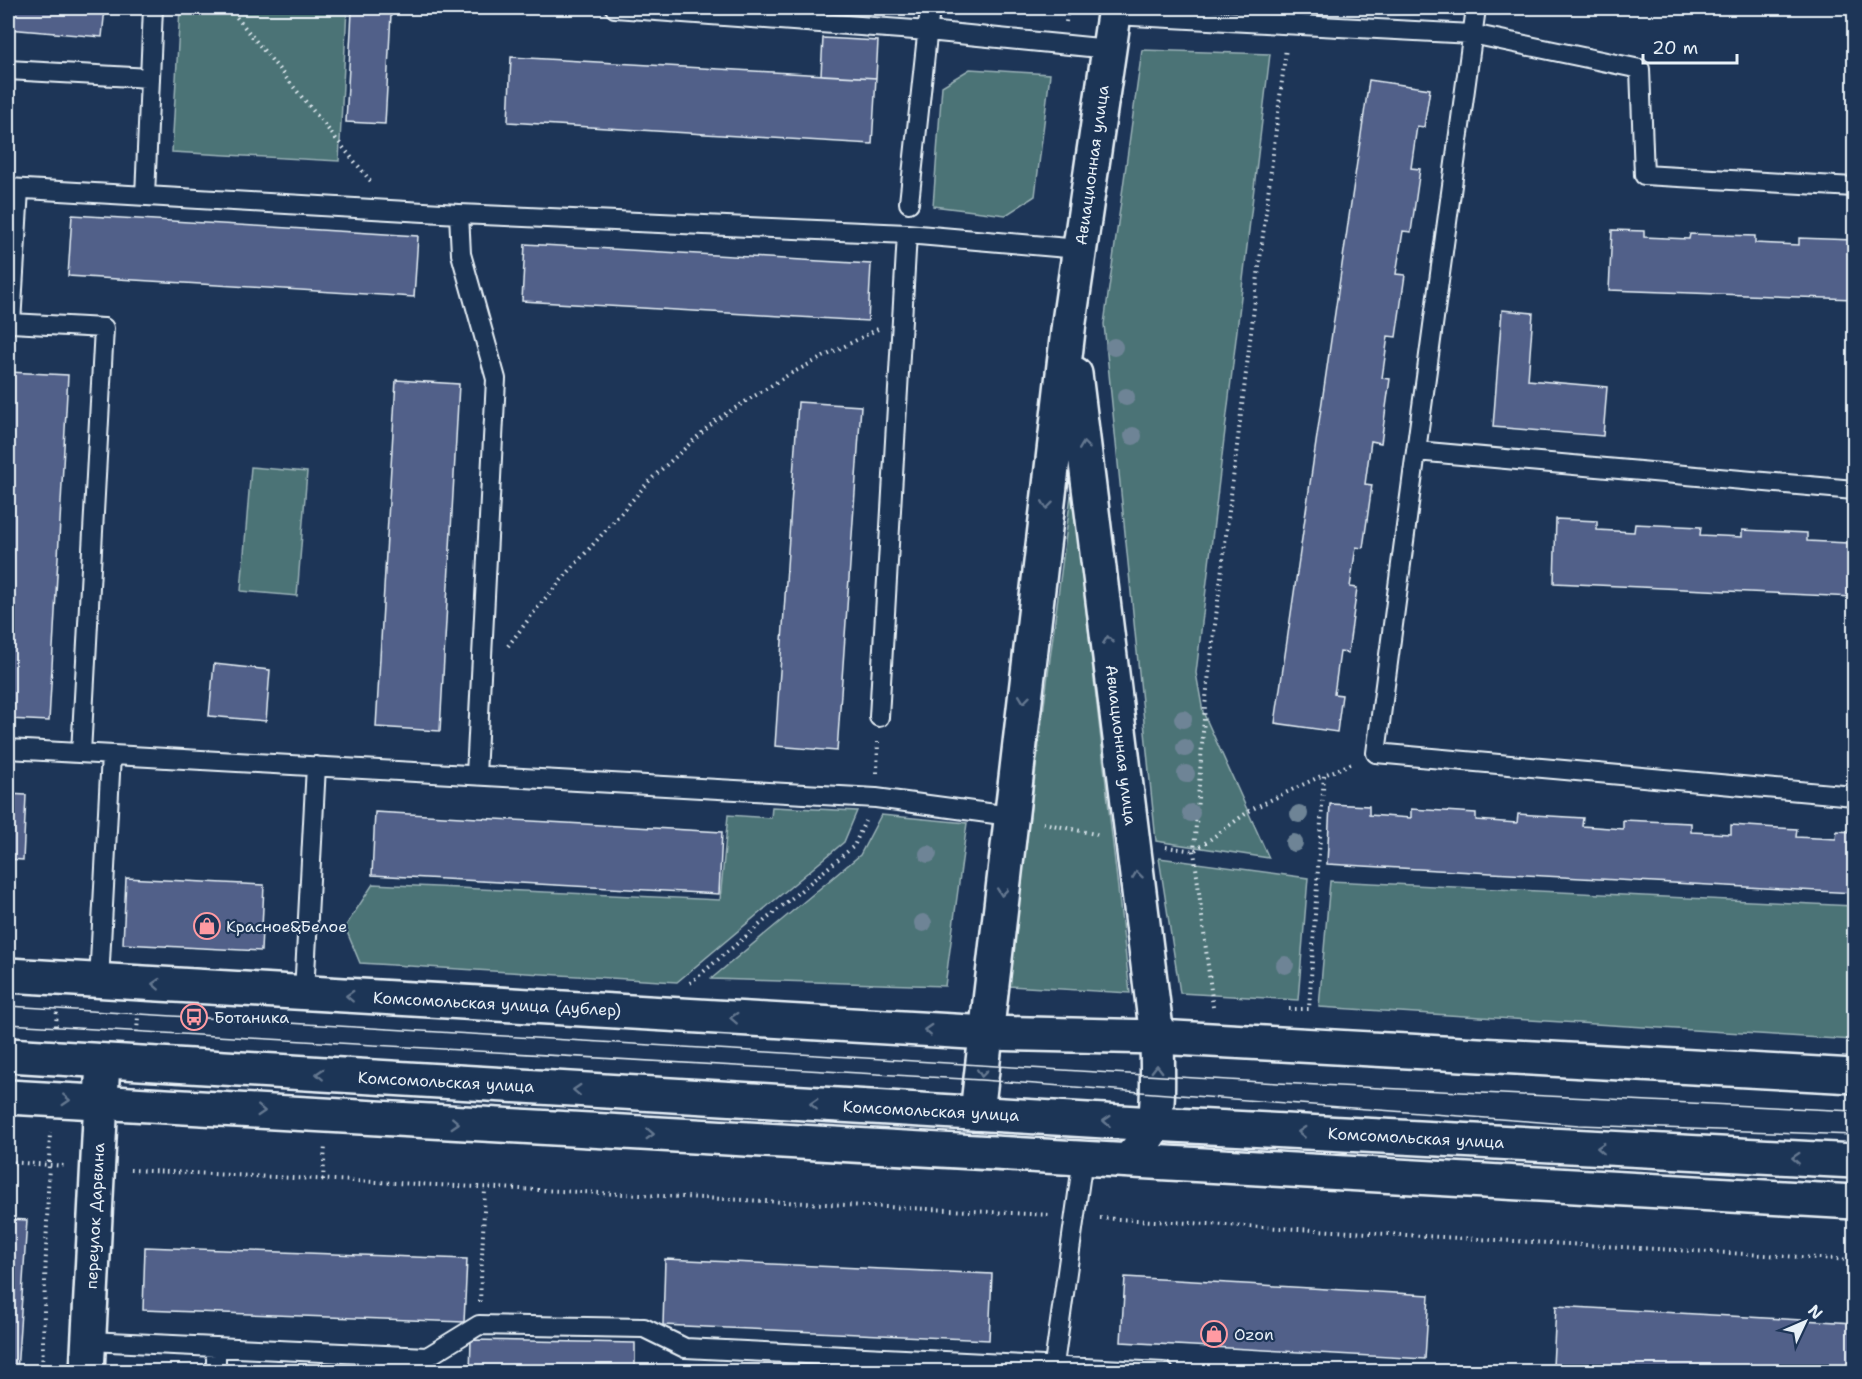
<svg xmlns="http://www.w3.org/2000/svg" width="1862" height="1379" font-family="'Shantell Sans',sans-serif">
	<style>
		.green { fill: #4c7376; stroke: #9ab2b7; stroke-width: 1.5 }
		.building { fill: #516189; stroke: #e8f1f8; stroke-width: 1.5 }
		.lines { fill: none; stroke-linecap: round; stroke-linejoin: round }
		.lane-casing { stroke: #e8f1f8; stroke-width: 22 }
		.street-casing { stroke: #e8f1f8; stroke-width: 38 }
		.secondary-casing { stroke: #e8f1f8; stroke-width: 38 }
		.primary-casing { stroke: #e8f1f8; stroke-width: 38 }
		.path { stroke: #e8f1f8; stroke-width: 4; stroke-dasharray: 1.5 4.5; stroke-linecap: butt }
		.lane { stroke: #1d3557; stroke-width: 18 }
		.street { stroke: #1d3557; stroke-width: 33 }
		.secondary { stroke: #1d3557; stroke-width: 33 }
		.primary { stroke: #1d3557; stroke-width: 33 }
		.tram { stroke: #e8f1f8; stroke-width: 1.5 }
		.tree { fill: #6e8496 }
		.oneway { stroke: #64778f }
		.labels { text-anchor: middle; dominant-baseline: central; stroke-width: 4.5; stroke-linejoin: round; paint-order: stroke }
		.street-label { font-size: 16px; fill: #e8f1f8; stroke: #1d3557 }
		.poi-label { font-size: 16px; fill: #e8f1f8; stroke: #1d3557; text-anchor: start }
	</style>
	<rect width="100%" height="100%" fill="#1d3557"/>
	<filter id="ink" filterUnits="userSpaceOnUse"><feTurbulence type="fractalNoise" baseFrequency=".0167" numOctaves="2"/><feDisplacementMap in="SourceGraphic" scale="12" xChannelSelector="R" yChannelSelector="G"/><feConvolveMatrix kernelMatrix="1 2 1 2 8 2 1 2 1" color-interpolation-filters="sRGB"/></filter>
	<g filter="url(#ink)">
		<!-- green -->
		<path class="green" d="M180 8H347L339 161 172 152Z
			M1142 50 1270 54 1196 673 1203 712 1269 858 1156 841 1104 324Z
			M970 69 1050 74 1035 196 1006 215 933 206 942 86Z
			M251 467 307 472 297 596 241 591Z
			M1072 487 1130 993 1008 986Z
			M772 807 857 811 844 842 677 982 360 963 345 927 373 884 720 900 728 815 771 818Z
			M881 815 967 823 945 986 711 979 860 855Z
			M1159 858 1308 878 1298 1000 1180 993Z
			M1330 881 1854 906V1040L1319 1007Z"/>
		<!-- building -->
		<path class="building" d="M8 8H105L102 37 8 29Z
			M352 12 391 14 385 124 346 122Z
			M823 38 878 41 876 78 821 75Z
			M511 57 876 78 872 144 508 122Z
			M1369 80 1430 89 1424 127 1417 126 1411 168 1420 169 1411 232 1403 231 1396 274 1405 275 1396 337 1388 336 1382 378 1390 379 1381 443 1371 441 1365 484 1372 485 1363 548 1356 547 1350 587 1357 588 1348 653 1340 652 1334 694 1342 695 1337 732 1275 723Z
			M72 215 418 236 414 297 68 276Z
			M1612 230 1644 231V237L1689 239 1690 234 1755 236V243L1799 245V238L1854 240V299L1609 290Z
			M525 244 871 264 868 321 522 301Z
			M1502 310 1533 313 1528 380 1607 387 1603 436 1493 427Z
			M8 372 68 375 49 721 8 719Z
			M396 380 459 384 440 731 376 727Z
			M798 402 861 406 837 751 775 746Z
			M1556 519 1597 521V530L1634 532 1635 524 1701 527 1700 535 1742 537V530L1807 533V541L1848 543V533H1854V597L1554 583Z
			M214 664 270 670 266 721 209 716Z
			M8 794 26 795 23 860 8 859Z
			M1330 804 1369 806V815L1411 818V809L1476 813V820L1517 823 1518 814 1583 818 1582 826 1623 829V820L1691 823V832L1731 834V825L1797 829 1796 837 1836 839 1837 831 1854 832V893L1327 864Z
			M375 812 722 832 719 894 372 875Z
			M126 878 264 885 261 951 123 944Z
			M8 1219 27 1220 17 1372H8Z
			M145 1247 467 1259 464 1322 143 1310Z
			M665 1259 992 1274 989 1340 663 1325Z
			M1125 1277 1429 1295 1425 1359 1121 1342Z
			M1556 1306 1854 1323V1372H1635L1553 1367Z
			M471 1340 635 1343V1372H470Z"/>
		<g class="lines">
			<defs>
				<path id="lane" d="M615 8 928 31 1109 49
					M1114 15 1472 34 1640 69 1644 175 1854 187
					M8 70 150 78
					M8 188 459 214 907 234 1079 249
					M19 189 11 323 104 328 81 753
					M145 196 153 8
					M909 203 930 8
					M459 214 461 254 496 379 476 775
					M1416 451 1476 8
					M1854 490 1416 451 1376 753 1854 796
					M879 717 907 234
					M8 749 876 798 1010 816
					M99 981 111 755
					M304 993 316 766
					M89 1341 427 1357 479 1325 644 1328 685 1348 1164 1372
					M216 1347V1372
					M1053 1372 1083 1158"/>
				<path id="street" d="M8 975 987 1033 1157 1037 1854 1076"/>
				<path id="secondary" d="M1075 374 1157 1037C1157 1058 1160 1109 1153 1127 1147 1140 1138 1150 1128 1160
					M977 1113 1069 322 1115 8
					M87 1372 103 1061"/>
				<path id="primary" d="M8 1055 1154 1124 1854 1161
					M8 1097 1854 1202"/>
			</defs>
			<!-- lane casing -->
			<use href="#lane" class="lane-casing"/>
			<!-- street casing -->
			<use href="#street" class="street-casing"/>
			<!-- secondary casing -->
			<use href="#secondary" class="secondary-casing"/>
			<!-- primary casing -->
			<use href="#primary" class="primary-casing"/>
			<!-- path -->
			<path class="path" d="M229 8 373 184
				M1066 22 1068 8
				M508 646 542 602 651 479 716 420 788 375 878 329
				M877 773 878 742
				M1043 823 1100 835
				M1166 847 1194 851 1252 809 1323 775
				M690 983 854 846 865 821
				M1213 1007 1194 851 1205 706 1286 48
				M1289 1009H1309L1324 775 1353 763
				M56 1026 57 1009
				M137 1032 138 1016
				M8 1162 65 1166
				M130 1170 1051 1215
				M323 1180 325 1145
				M1100 1218 1854 1260
				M480 1302 485 1189
				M42 1372 50 1132"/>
			<!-- lane -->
			<use href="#lane" class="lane"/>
			<!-- street -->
			<use href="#street" class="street"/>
			<!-- secondary -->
			<use href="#secondary" class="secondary"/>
			<!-- primary -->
			<use href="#primary" class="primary"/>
			<!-- tram -->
			<path class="tram" d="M8 1006 1278 1083 1854 1111
				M8 1024 981 1080 1579 1125 1854 1135"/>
		</g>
		<!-- trees -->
		<g class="tree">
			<circle cx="1114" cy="347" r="9"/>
			<circle cx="1126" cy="397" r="9"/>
			<circle cx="1133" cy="436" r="9"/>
			<circle cx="1183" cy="719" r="9"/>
			<circle cx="1185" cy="748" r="9"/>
			<circle cx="1186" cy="774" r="9"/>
			<circle cx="1191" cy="813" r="9"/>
			<circle cx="1299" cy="814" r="9"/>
			<circle cx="1294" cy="843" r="9"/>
			<circle cx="928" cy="854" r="9"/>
			<circle cx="923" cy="923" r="9"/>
			<circle cx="1285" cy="965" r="9"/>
		</g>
		<!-- one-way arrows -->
		<defs><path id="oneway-chevron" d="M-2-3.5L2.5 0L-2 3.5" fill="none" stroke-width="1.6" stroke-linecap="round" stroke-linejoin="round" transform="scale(1.5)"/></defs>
		<g class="oneway">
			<use href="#oneway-chevron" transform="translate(1084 446) rotate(-97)"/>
			<use href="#oneway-chevron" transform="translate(1047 505) rotate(97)"/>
			<use href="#oneway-chevron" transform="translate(1108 640) rotate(-97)"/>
			<use href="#oneway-chevron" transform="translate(1024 699) rotate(97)"/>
			<use href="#oneway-chevron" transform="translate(1137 875) rotate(-97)"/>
			<use href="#oneway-chevron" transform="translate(1002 892) rotate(96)"/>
			<use href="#oneway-chevron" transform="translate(156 984) rotate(-177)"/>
			<use href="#oneway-chevron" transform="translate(350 996) rotate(-177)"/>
			<use href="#oneway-chevron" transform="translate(734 1018) rotate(-177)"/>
			<use href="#oneway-chevron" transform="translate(928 1030) rotate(-177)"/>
			<use href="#oneway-chevron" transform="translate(1157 1069) rotate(-90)"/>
			<use href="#oneway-chevron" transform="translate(982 1073) rotate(96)"/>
			<use href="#oneway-chevron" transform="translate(320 1074) rotate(-177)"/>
			<use href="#oneway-chevron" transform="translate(577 1090) rotate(-177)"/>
			<use href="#oneway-chevron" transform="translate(66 1100) rotate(3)"/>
			<use href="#oneway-chevron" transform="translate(814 1104) rotate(-177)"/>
			<use href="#oneway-chevron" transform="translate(261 1111) rotate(3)"/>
			<use href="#oneway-chevron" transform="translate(1107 1121) rotate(-176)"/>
			<use href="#oneway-chevron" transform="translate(455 1123) rotate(3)"/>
			<use href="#oneway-chevron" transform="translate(1302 1132) rotate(-177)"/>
			<use href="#oneway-chevron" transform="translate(650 1134) rotate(3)"/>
			<use href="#oneway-chevron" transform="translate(1601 1148) rotate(-177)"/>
			<use href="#oneway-chevron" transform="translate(1796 1158) rotate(-177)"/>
		</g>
	</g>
	<!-- icons -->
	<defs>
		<symbol id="shop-ring" viewBox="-11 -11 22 22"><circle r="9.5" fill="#1d3557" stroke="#ff9aa2" stroke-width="1.5"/><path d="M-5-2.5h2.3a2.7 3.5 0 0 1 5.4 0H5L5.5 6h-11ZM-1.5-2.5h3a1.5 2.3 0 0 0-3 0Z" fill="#ff9aa2"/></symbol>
		<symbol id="bus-ring" viewBox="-11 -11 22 22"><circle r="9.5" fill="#1d3557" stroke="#ff9aa2" stroke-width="1.5"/><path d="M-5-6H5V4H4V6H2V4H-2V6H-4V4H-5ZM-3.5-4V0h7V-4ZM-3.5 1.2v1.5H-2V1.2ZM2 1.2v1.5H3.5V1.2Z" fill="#ff9aa2"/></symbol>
	</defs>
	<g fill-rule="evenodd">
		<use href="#shop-ring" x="192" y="911" width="30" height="30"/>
		<use href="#bus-ring" x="179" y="1002" width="30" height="30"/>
		<use href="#shop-ring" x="1199" y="1319" width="30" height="30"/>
	</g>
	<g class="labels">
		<!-- street labels -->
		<g class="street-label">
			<text transform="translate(1092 165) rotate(-82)">Авиационная улица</text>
			<text transform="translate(1121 745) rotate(83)">Авиационная улица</text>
			<text transform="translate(497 1004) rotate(3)">Комсомольская улица (дублер)</text>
			<text transform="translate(446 1082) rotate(3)">Комсомольская улица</text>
			<text transform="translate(931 1111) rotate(3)">Комсомольская улица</text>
			<text transform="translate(1416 1138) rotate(3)">Комсомольская улица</text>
			<text transform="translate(95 1216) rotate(-87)">переулок Дарвина</text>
		</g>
		<!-- poi labels -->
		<g class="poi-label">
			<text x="226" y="926">Красное&amp;Белое</text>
			<text x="214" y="1017">Ботаника</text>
			<text x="1234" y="1334">Ozon</text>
		</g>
	</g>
	<!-- margin -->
	<rect width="1862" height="1379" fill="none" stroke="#1d3557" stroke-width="30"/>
	<rect x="15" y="15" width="1832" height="1349" fill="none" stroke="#e8f1f8" stroke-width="2" filter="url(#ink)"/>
	<!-- north arrow -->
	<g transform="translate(1805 1322) rotate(46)" stroke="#1d3557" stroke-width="4.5" paint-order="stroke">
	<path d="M0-4.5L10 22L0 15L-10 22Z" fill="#e8f1f8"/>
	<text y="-9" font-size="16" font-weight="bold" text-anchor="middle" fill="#e8f1f8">N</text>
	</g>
	<!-- scale -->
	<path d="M1643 54v9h94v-9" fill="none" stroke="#e8f1f8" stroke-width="3"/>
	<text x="1652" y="54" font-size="18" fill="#e8f1f8" stroke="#1d3557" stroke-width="4.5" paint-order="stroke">20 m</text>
</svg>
